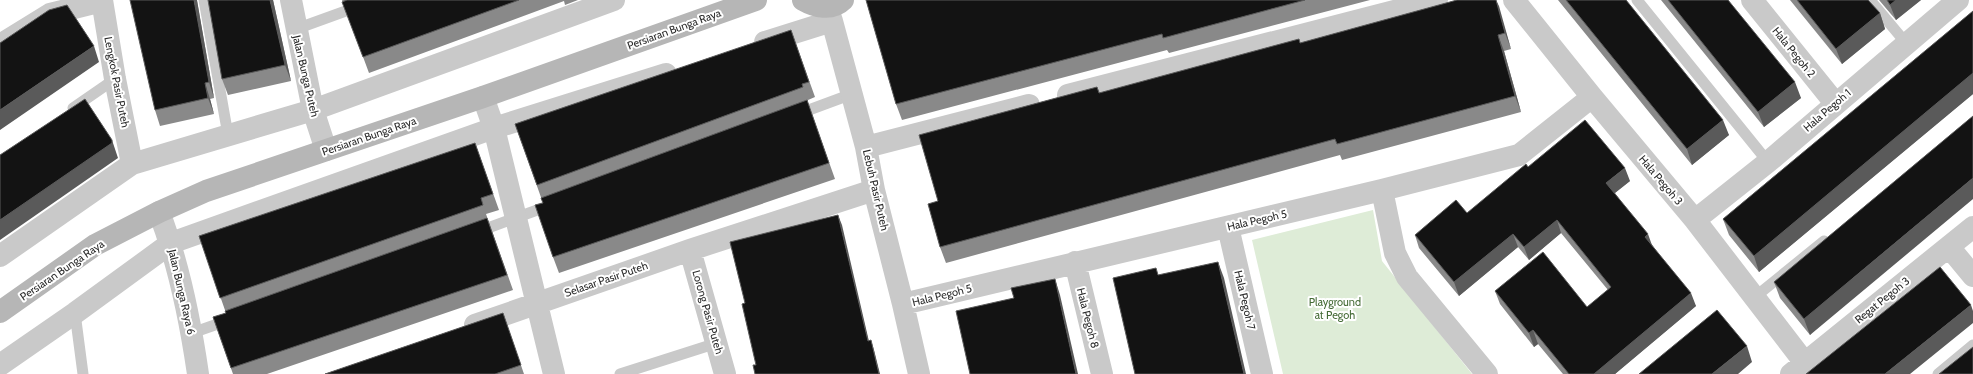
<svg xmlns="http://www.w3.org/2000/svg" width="1973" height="374" font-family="Cabin,sans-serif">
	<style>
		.green { fill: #deecd7 }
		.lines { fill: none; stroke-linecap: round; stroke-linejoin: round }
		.lane { stroke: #c9c9c9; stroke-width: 11 }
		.street { stroke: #c9c9c9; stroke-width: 22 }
		.secondary { stroke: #b6b6b6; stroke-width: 22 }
		.wall { fill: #898989 }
		.shaded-wall { fill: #5a5a5a }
		.building { fill: #131313; stroke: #5a5a5a }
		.labels { text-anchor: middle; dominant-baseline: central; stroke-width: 4; stroke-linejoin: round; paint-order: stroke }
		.street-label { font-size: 11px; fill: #2c2c2c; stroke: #fff }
		.park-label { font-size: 11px; fill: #456b36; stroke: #fff }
	</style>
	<rect width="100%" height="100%" fill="#fff"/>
	<!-- green -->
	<path class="green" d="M1373 210 1382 261 1472 374H1283L1252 240Z"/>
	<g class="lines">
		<!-- lane -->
		<path class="lane" d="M204 0 228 135
			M1637 0 1768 162
			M1870 0 1906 43
			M296 29 376 0
			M73 108 115 79
			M798 114 852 94
			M477 232 551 205
			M1755 297 1824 241
			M75 313 83 374
			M192 333 229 320
			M620 374 717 343
			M1938 374 1973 345"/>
		<!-- street -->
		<path class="street" d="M102 0 115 79 132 164
			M291 0 313 110 326 150
			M1514 0 1592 97 1695 220 1805 363
			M1752 0 1835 103
			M827 7 832 21 866 147 874 190 903 304 919 374
			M765 42 832 21
			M0 45 50 14 102 1
			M1068 95 1437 0
			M483 97 494 128 554 374
			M866 147 1029 105
			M1382 190 1395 253 1407 277 1487 374
			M159 212C179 264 190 319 198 374
			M1695 220 1768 162 1958 0
			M1228 227 1262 374
			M1949 247 1973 276
			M690 250 725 374
			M0 256 132 164 313 110 614 0
			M1075 262 1102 374
			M903 304 1382 190 1519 155 1592 97
			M475 325 690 250 874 190
			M0 365 75 313 171 243 494 128 666 74
			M1791 374 1973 227"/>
		<!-- secondary -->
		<path class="secondary" d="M803 0C815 7 832 11 843 0
			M0 312 95 245 159 212 206 191 483 97 756 0"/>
	</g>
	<!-- wall -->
	<path class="wall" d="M273 0 291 81 228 95 222 79Z
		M342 0H578L565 5 564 1 369 73Z
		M866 0H1370L1169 53 1167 50 902 120 896 104Z
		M1457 0H1496L1511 49 1504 51 1521 112 1342 160 1340 155 946 263 940 247 938 201 1097 87 1100 93 1300 43Z
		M1558 0H1626L1729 135 1692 165Z
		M1661 0H1728L1801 98 1764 127Z
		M1790 0H1868L1880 13 1885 29 1842 64Z
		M1879 0H1921L1896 20Z
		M197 1 214 98 210 99 214 114 160 126 155 110Z
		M1973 11V94L1759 272 1729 235 1723 219Z
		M791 30 815 97 808 100V103L835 179 559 273 553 257 543 203 515 124Z
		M1973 116 1810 335 1780 298 1774 282Z
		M475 143 499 210 486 214 513 290 267 374H233L213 317 226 313 199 236Z
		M1528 167 1630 181 1615 193 1696 306 1615 374H1563L1538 344 1534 347 1500 304 1495 291 1587 307 1608 290 1561 233 1529 260 1518 247 1459 296 1419 248 1415 235 1467 213Z
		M503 313 524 374H325Z"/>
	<!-- shaded-wall -->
	<path class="shaded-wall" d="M194 0H197L214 98 209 82Z
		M270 0H273L291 81 285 65Z
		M1496 0 1499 6 1511 49 1505 33Z
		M1896 0H1921L1896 20 1890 5Z
		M1880 13 1885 29 1842 64 1836 49Z
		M1498 35 1504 51 1521 112 1515 96Z
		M94 46 99 62 0 130V110Z
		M1973 73V94L1759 272 1754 256Z
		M1795 82 1801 98 1764 127 1758 112Z
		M205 83 210 99 214 114 208 98Z
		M1723 120 1729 135 1692 165 1687 149Z
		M112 140 118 158 0 240V220Z
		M1625 168 1630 181 1611 196 1606 183Z
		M1973 178V199L1810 335 1804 319Z
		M838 215 842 225 871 350 868 341Z
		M1557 220 1561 233 1529 260 1524 247Z
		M1513 234 1518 247 1459 296 1454 282Z
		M1648 234 1653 248 1645 237Z
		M1218 262 1224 278 1246 374H1244Z
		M1055 279 1060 295 1078 374H1076Z
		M1691 293 1696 306 1615 374H1594Z
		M1971 305 1973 311V323L1910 374H1885Z
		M1533 330 1538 344 1534 347 1529 333Z
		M871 340 874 350 880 374H879Z
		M1747 346 1752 362 1738 374H1712Z"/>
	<!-- building -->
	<path class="building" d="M130 0H194L209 82 205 83 208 98 155 110Z
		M208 0H270L285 65 222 79Z
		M347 0H519L363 57 342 2Z
		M866 0H1305L1163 38 1162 34 896 104Z
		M1457 0H1496L1505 33 1498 35 1515 96 1337 144 1335 139 940 247 928 204 938 201 919 135 1097 87 1099 93 1299 39 1300 43Z
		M1566 0H1626L1723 120 1687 149Z
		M1668 0H1728L1795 82 1758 112Z
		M1797 0H1868L1880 13 1836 49Z
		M1887 0H1896L1890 5Z
		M67 5 94 46 0 110V43L49 10Z
		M1973 11V73L1754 256 1723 219Z
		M791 30 809 82 802 84 803 87 537 185 515 124Z
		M85 99 112 140V143L0 220V155Z
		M807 100 829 163 553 257 535 205 543 203 541 198Z
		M1973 116V178L1804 319 1774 282Z
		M1585 120 1625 168 1606 183 1648 234 1645 237 1691 293 1594 374H1569L1533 330 1529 333 1495 291 1543 252 1587 307 1611 287 1557 220 1524 247 1513 234 1454 282 1415 235 1456 200 1467 213 1526 164 1528 167Z
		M475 143 493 194 481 198 483 205 220 298 199 236Z
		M838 215 868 341 871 340 879 374H755L753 365H756L742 304 745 303 730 242Z
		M487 218 507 275 231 368 213 317 226 313 225 311Z
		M1218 262 1244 374H1135L1113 278 1156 268 1158 275Z
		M1940 267 1971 305 1885 374H1806Z
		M1055 279 1076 374H970L956 311 1014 298 1011 288Z
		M1717 310 1747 346 1712 374H1639Z
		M503 313 521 365 495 374H325Z
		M1973 347V374H1939Z"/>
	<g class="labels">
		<!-- street labels -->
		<g class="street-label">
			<text transform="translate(674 29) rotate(-20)">Persiaran Bunga Raya</text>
			<text transform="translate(1794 52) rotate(51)">Hala Pegoh 2</text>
			<text transform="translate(306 76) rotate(77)">Jalan Bunga Puteh</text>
			<text transform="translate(117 82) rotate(79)">Lengkok Pasir Puteh</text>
			<text transform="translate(1827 110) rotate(-41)">Hala Pegoh 1</text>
			<text transform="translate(369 136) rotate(-19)">Persiaran Bunga Raya</text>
			<text transform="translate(1661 180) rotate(50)">Hala Pegoh 3</text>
			<text transform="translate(876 190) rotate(77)">Lebuh Pasir Puteh</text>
			<text transform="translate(1257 220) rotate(-13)">Hala Pegoh 5</text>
			<text transform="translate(62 270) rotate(-34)">Persiaran Bunga Raya</text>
			<text transform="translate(606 279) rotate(-19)">Selasar Pasir Puteh</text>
			<text transform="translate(182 292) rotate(77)">Jalan Bunga Raya 6</text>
			<text transform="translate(942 295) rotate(-14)">Hala Pegoh 5</text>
			<text transform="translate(1245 300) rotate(77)">Hala Pegoh 7</text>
			<text transform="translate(1882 300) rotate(-39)">Regat Pegoh 3</text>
			<text transform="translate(708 312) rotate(74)">Lorong Pasir Puteh</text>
			<text transform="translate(1088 318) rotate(76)">Hala Pegoh 8</text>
		</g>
		<!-- park labels -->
		<g class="park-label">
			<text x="1335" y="302">Playground<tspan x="1335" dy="13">at Pegoh</tspan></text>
		</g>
	</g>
</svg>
